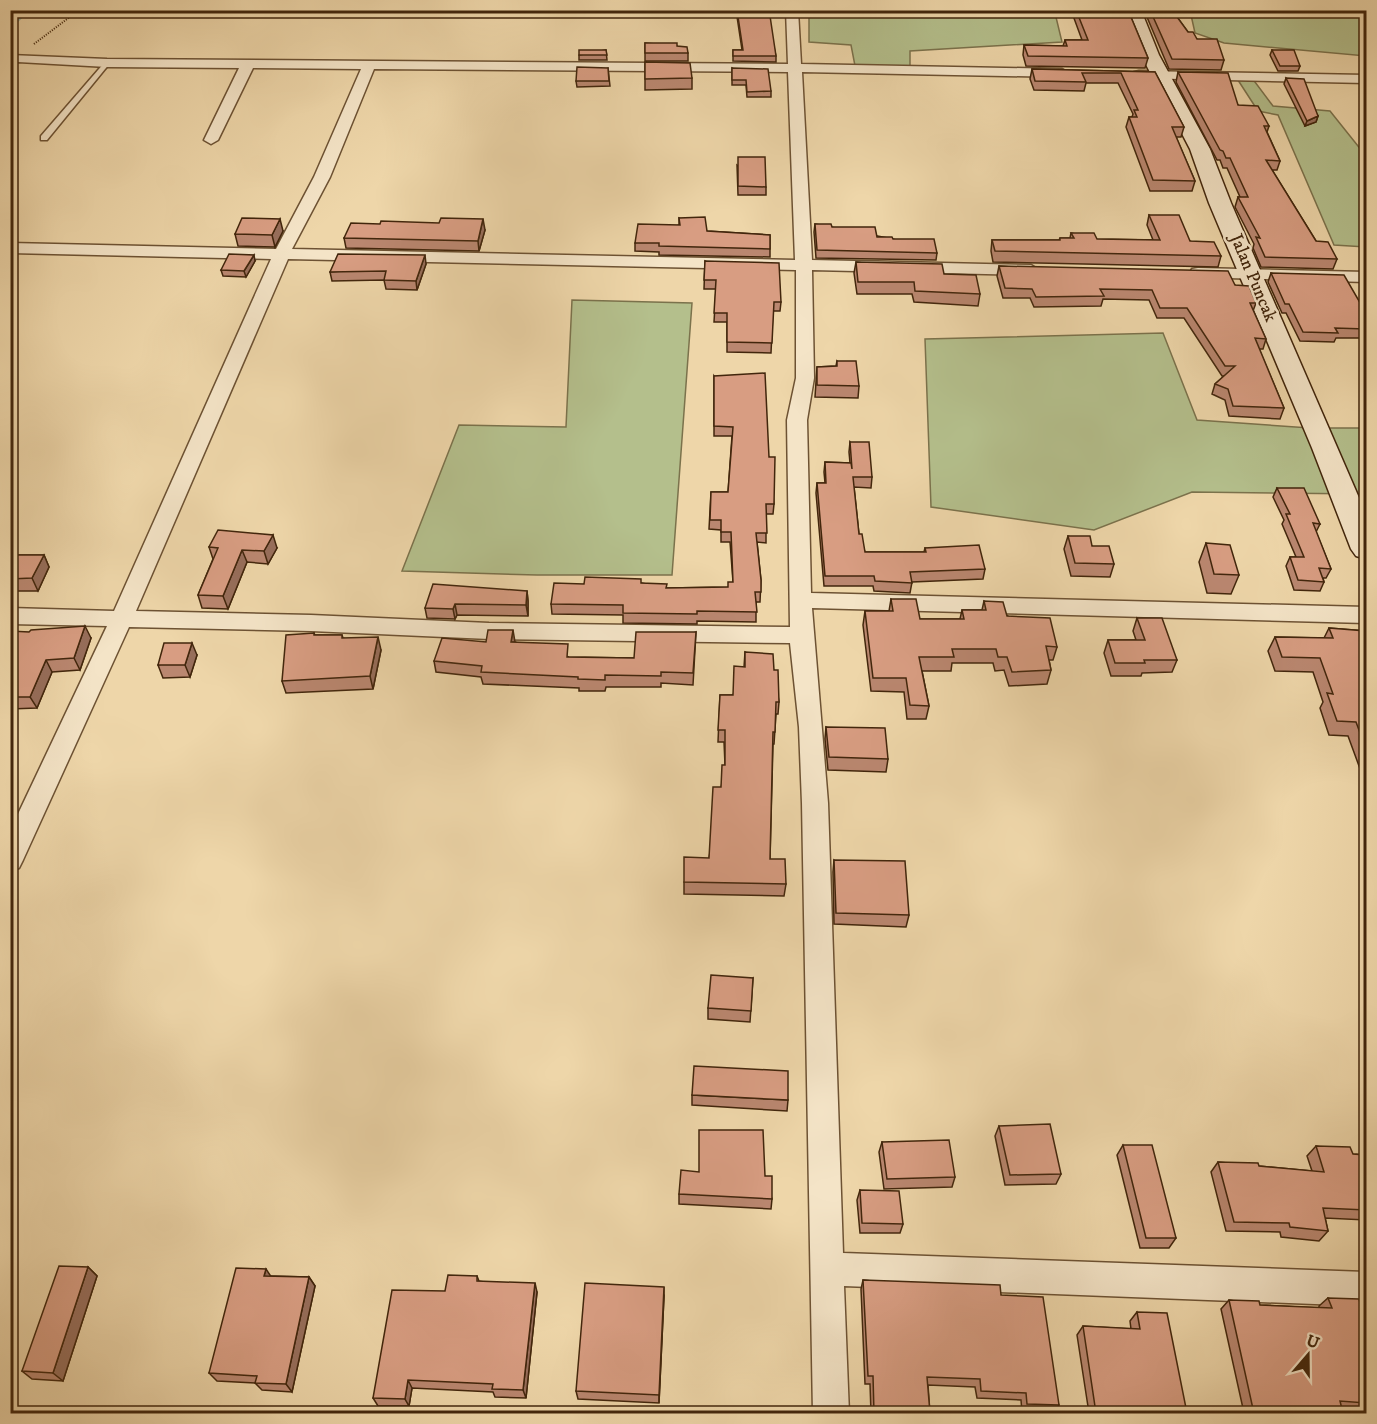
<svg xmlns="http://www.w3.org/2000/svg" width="1377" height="1424" font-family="'IM FELL DW Pica',serif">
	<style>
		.green { fill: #b4bf8c; stroke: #7b724c; stroke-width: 1.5 }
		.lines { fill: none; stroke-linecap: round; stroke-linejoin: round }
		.river { fill: #99b9a8; fill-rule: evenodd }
		.lane-casing { stroke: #6d5233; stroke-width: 3 }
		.street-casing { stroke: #6d5233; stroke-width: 3 }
		.secondary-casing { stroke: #42260c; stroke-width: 3 }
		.path { stroke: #42260c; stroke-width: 2; stroke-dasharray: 1 1.5; stroke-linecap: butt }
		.lane { fill: #f4e4c7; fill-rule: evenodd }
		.street { fill: #f4e4c7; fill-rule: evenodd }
		.secondary { fill: #f4e4c7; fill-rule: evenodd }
		.wall { fill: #ba8770; stroke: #42260c; stroke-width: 1.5 }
		.shaded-wall { fill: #976e5b; stroke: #42260c; stroke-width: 1.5 }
		.building { fill: #d89d82; stroke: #42260c; stroke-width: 1.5 }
		.labels { text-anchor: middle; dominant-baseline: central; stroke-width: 5; stroke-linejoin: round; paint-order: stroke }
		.far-street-label { font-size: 18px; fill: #42260c; stroke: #f4e4c7 }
	</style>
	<rect width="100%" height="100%" fill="#eed6a9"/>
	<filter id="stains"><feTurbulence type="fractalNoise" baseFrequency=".00333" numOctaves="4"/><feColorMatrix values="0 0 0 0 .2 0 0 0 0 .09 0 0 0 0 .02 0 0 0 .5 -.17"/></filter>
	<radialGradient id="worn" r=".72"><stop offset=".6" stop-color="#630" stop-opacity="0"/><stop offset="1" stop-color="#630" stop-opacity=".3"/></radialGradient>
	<!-- green -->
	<path class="green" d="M1225 10 1366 11V56L1224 43 1195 33 1191 15Z
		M809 11H1046L1055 13 1062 42 910 51V70L856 71 851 45 809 42Z
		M1236 77 1252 78 1273 106 1330 111 1366 156V247L1334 245 1278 115 1258 111Z
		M572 300 692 303 672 575H537L402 571 459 425 566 427Z
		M1163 333 1197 420 1310 428H1366V494L1192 492 1094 530 931 507 925 339Z"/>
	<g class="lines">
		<!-- river -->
		<path class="river" d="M10 10H31L18 22 10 23Z"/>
		<defs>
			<path id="lane" d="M105 62 110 63 47 140H41V136Z"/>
			<path id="street" d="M786 10H798L801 64 1062 69 1069 73 1062 77 802 72 812 260 1031 265 1039 270 1031 275 812 270 814 378 807 420 811 593 1366 607V623L812 608 828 803 843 1253 1366 1272V1306L844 1286 849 1414H813L802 803 799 727 790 643 489 639 311 631 129 627 23 860 19 868 10 871V831L107 626 10 624V608L114 611 271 259 10 253V243L276 249 314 177 361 69 253 68 218 140 211 144 204 140 239 68 107 67 18 62 10 66V55L107 59 788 64ZM374 69 788 72 795 260 292 249 330 177ZM288 259 796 270V378L787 420 790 627 489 623 311 615 136 611Z
				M1139 71 1366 75V83L1134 78 1132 75 1134 72Z
				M1198 268 1366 272V282L1192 277 1190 273 1192 269Z"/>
			<path id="secondary" d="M1124 10H1141L1159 55 1210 149 1231 203 1366 514V559L1356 556 1351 549 1312 448 1209 203 1190 149 1141 55Z"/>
		</defs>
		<!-- lane casing -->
		<use href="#lane" class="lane-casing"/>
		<!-- street casing -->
		<use href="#street" class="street-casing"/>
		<!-- secondary casing -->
		<use href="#secondary" class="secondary-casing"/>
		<!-- path -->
		<path class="path" d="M34 44 79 10"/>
		<!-- lane -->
		<use href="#lane" class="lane"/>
		<!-- street -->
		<use href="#street" class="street"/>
		<!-- secondary -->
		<use href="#secondary" class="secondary"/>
	</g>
	<!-- wall -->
	<path class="wall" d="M736 10H766L776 56V62L733 61V50H742Z
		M1071 10H1128L1148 58 1145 68 1026 66 1023 55 1024 45 1063 46 1065 40H1082Z
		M1144 10H1172L1188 32 1224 60 1221 70 1169 69Z
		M645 43 677 46 688 53V61H645Z
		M606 50 607 60H579V55Z
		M1272 50 1300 66 1298 71H1278L1270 55Z
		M645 62 692 78V89L645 90Z
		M608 68 610 86 577 87 576 81Z
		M732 68 771 91V97H747L746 85H732Z
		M1032 69 1155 72 1184 127 1181 137H1176L1195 181 1192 191H1150L1126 127 1129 117H1132L1133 114 1118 83H1086L1084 91 1034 90 1030 79Z
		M1178 72 1238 105 1269 126 1267 132 1280 161 1277 170H1272L1316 241 1337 259 1333 269 1261 267 1253 248 1254 244 1235 207 1238 197H1240L1227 168H1223L1220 160H1217L1176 82Z
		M1286 78 1318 116 1316 122 1305 126 1284 84Z
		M737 165 766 187V195H738Z
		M1149 215 1190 241 1221 256 1218 267 993 262 991 251 992 240H1059L1060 238H1070L1071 233 1097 239 1153 240 1147 225Z
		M679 218 707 231 770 235V257L659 255V252L635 251V243L679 225Z
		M815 224 893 239 937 253 936 260 816 258 814 232Z
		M485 230 479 251 346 248 344 238Z
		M283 231 275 247 238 246 235 234Z
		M1365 246H1366V262L1361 255Z
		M255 261 246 277 223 276 221 270Z
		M705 261 781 302 780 311H773L771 353 727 352V322H714L716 289H704Z
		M856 262 944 274 980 294 978 306 914 302 912 294H857L854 273Z
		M426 264 417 290 386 289 384 280 332 281 330 272Z
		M999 266 1235 285 1256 303 1253 311 1266 339 1263 349H1259L1284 408 1280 419 1229 416 1225 400 1212 394 1215 384 1224 376H1222L1184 318H1157L1149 300 1103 299 1101 306 1034 307 1030 298H1003L997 276Z
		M1271 273 1366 313V338H1336L1334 342 1300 341 1286 313H1282L1268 282Z
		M837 361 859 386 858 398 815 397 817 367 836 366Z
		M714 376 769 457 774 504 773 514H766V543L757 542 761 580 760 602H756V622L697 621V624L623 623V615L552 614 551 604 584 584 642 583 667 588 728 587 733 582 730 542H721V530L709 529 711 492H728L732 436H714Z
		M850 442 872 477 871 488 854 487 859 534 865 552H924L925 548 985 569 983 579 912 582 910 593 874 591 873 586H824L816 493 817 483H825L824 472 825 462 850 463 849 452Z
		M1277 488 1320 524 1316 532 1331 569 1326 578H1323L1324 582 1320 591 1294 590 1286 566 1290 557H1296L1282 524 1284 520 1273 497Z
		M1068 536 1092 546 1114 564 1110 577 1071 576 1064 549Z
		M1206 543 1239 575 1231 594 1207 593 1199 562Z
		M209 547 277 548 268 564 247 562 228 609 202 608 198 595 213 559Z
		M10 555H44L49 567 38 591H13L10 596Z
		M527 591 528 601V616L457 615 455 619 427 618 425 608Z
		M891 599 920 619H960L962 610H982L984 601 1057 647 1053 660H1049L1051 670 1047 684 1009 686 1004 670 995 671 993 663H952L951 671H922L929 706 926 719H907L904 692 871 691 863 625 865 611H889Z
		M1137 618 1177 660 1172 672 1142 673 1141 676H1111L1104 653 1108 640H1136L1133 631Z
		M1329 628 1366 631V785L1348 736 1329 735 1320 708 1323 702 1313 672 1275 671 1268 651 1275 637 1324 638Z
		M10 631 91 638 80 670 52 672 37 708 10 709Z
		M696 632 693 685 661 683V687H606L605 691H579V688L483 684 481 677 436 672 434 661 486 642H515L569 657 634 658Z
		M314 633 315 635H342L343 638 381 650 373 689 286 693 282 681Z
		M745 652 774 670 779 702 778 714H776L774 744H773L770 859 786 884 784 896 684 894V882L709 858 725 765 724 742H718L720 695H733L744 667Z
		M197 655 190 677 163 678 158 665Z
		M826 727 888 759 886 772 828 770 825 739Z
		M834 860 909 915 906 927 834 924 833 872Z
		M1366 879V893L1363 884Z
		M753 978 750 1022 708 1019V1008Z
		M692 1095 788 1100 787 1111 692 1105Z
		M999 1126 1061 1174 1056 1184 1005 1185 995 1136Z
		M882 1142 955 1177 952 1187 884 1189 879 1152Z
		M1123 1145 1176 1238 1169 1248H1140L1117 1155Z
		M1316 1146 1353 1154 1366 1155V1220L1325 1218 1328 1231 1319 1241 1281 1237 1280 1232 1226 1231 1211 1172 1218 1162 1312 1171 1307 1156Z
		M765 1176 772 1199 771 1209 679 1204V1194Z
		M860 1190 903 1224 900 1233H860L857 1200Z
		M88 1267 97 1276 63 1381 32 1379 22 1371Z
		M271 1276 309 1277 315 1286 292 1392 262 1390 255 1383 217 1381 209 1373Z
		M477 1276 479 1281 537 1292 526 1398 495 1397 493 1392 412 1388 409 1406H378L373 1398 445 1291Z
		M863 1280 1001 1295 1059 1405 1053 1413 1022 1412 1021 1400 977 1398 975 1387 928 1385 930 1413H871L870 1384H865L861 1289Z
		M664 1296 659 1403 578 1399 576 1391Z
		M1328 1298 1363 1314 1366 1315V1411L1342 1410 1343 1413H1244L1221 1309 1229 1300 1260 1305 1319 1308V1306Z
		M1137 1312 1187 1413H1089L1077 1335 1083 1326 1131 1329 1130 1321Z"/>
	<!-- shaded-wall -->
	<path class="shaded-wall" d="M1318 116 1316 122 1305 126 1307 121Z
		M280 219 283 231 275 247 272 235Z
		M483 219 485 230 479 251 478 241Z
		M254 255 255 261 246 277 244 271Z
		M425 255 426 264 417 290 416 281Z
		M273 535 277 548 268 564 264 551Z
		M242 550 247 562 228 609 223 596Z
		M44 555 49 567 38 591 32 578Z
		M10 585 13 591 10 596Z
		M527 591 528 601V616L526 605Z
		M455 604 457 615 455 619 453 609Z
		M85 626 91 638 80 670 74 658Z
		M513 630 515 642H511Z
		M378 637 381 650 373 689 370 676Z
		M192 643 197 655 190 677 185 665Z
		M46 660 52 672 37 708 30 697Z
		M88 1267 97 1276 63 1381 53 1373Z
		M266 1269 272 1278 264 1276Z
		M309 1277 315 1286 292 1392 286 1384Z
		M535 1283 537 1292 526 1398 523 1390Z
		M664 1287V1296L659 1403V1395Z
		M408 1380 412 1388 409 1406 405 1399Z"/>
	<!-- building -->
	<path class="building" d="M737 10H766L767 16H770L776 56H733V50H743Z
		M1076 10H1128L1148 58 1028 56 1024 45 1067 46 1065 40H1088Z
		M1150 10H1172L1188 32H1193L1197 39H1217L1224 60 1172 59Z
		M645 43H677V46L687 47 688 53H645Z
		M579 50H606L607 55H579Z
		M1272 50H1294L1300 66H1280Z
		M645 62 690 63 692 78 645 79Z
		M577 67 608 68 609 81H576Z
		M732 68 768 69 771 91 747 92 746 80H732Z
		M1032 69 1155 72 1184 127H1172L1195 181 1153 180 1129 117H1137L1134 110H1138L1121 73H1082L1086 82 1035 81Z
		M1178 72 1228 73 1238 105 1258 106 1269 126H1264L1280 161 1266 160 1316 241 1328 242 1337 259 1265 257 1256 237 1260 238 1238 197H1248L1230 158H1226L1223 151 1220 150Z
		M1286 78 1304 79 1318 116 1307 121Z
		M738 157H765L766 187 738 186Z
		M1149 215H1179L1190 241 1214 242 1221 256 995 251 992 240H1060V238H1074L1071 233H1094L1097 239 1160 240Z
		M705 217 707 231 770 235V249L659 246V243H635L638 224 680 225 679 218Z
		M242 218 280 219 272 235 235 234Z
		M441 218 483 219 478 241 344 238 351 223 380 224 381 221 439 223Z
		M815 224H831L832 227H875L877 237H892L893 239H934L937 253 817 250Z
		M229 254 254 255 244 271 221 270Z
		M338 254 425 255 416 281 384 280 386 271 330 272Z
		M705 261 779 263 781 302H774L772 343 727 342V313H714L716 280H704Z
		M856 262 942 264 944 274 976 275 980 294 915 291 914 282H858Z
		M999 266 1228 271 1235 285 1249 286 1256 303H1250L1266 339 1255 338 1284 408 1233 406 1228 389 1215 384 1235 366H1225L1187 308H1160L1152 290 1100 289 1104 296 1036 297 1032 289 1005 288Z
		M1271 273 1344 275 1366 313V329L1335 328 1338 333 1303 332 1289 304H1285Z
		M837 361H856L859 386 817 385V367L837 366Z
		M765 373 769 457H775L774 504H766L767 533H756L761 580V592H755L757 612 697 611V614L623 613V605L551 604 554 583 584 584 585 577 641 579V583L667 584 666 588 728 587V582H733L731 532H721V520H710L711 492H728L733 427 714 426V376Z
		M850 442H869L872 477H853L859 534H862L865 552H926L925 548 979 545 985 569 910 572 912 583 875 581 874 576H825L817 483H826L825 462 851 463 852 469Z
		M1277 488H1304L1320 524 1313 523 1331 569 1319 568 1324 582 1298 580 1290 557H1304L1286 514H1290Z
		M218 530 273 535 264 551 242 550 223 596 198 595 218 548 209 547Z
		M1068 536H1090L1092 546H1109L1114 564 1075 563Z
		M1206 543 1230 545 1239 575 1214 574Z
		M10 555H44L32 578 10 579Z
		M433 584 527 591 526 605 455 604 453 609 425 608Z
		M891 599H916L920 619H964L962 610H986L984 601 1003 602 1007 616 1050 618 1057 647 1046 646 1051 670 1012 672 1007 657H998L996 649H952L954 657H919L929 706 910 705 906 678H873L865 611H893Z
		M1137 618H1162L1177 660H1144L1145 663H1115L1108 640H1145Z
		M85 626 74 658 46 660 30 697H10V666L11 664H10V631L29 632 31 630Z
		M1329 628 1366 631V749L1356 722 1337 721 1327 693 1333 694 1320 658 1282 657 1275 637 1333 638Z
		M488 630H513L511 642 568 644 567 657 634 658 636 632H696L693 673 661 672V676L605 675V680L578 679V677L481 672 482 666 434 661 442 638 486 642Z
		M314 633V635H342V638L378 637 370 676 282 681 286 635Z
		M164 643H192L185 665H158Z
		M745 652 773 654 774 670H778L779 702H776L775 732H773L770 859H785L786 884 684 882V857L709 858 713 787H721L722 765H725V730H718L720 695H733L734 666 745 667Z
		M826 727 885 728 888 759 829 757Z
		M834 860 905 861 909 915 836 913Z
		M711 975 753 978 751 1011 708 1008Z
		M694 1066 788 1071V1100L692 1095Z
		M1050 1124 1061 1174 1010 1175 999 1126Z
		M699 1130H763L765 1176H772V1199L679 1194 681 1170 699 1172Z
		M949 1140 955 1177 887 1179 882 1142Z
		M1123 1145H1152L1176 1238H1146Z
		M1316 1146 1350 1147 1353 1154 1366 1155V1210L1323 1208 1328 1231 1290 1227 1289 1223 1234 1222 1218 1162 1258 1163 1259 1166 1324 1172Z
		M860 1190 899 1191 903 1224 862 1223Z
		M59 1266 88 1267 53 1373 22 1371Z
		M236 1268 266 1269 264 1276 309 1277 286 1384 255 1383 257 1376 209 1373Z
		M448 1275 477 1276V1281L535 1283 523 1390 492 1389 493 1384 408 1380 405 1399 373 1398 392 1290 445 1291Z
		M863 1280 1000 1285 1001 1295 1043 1297 1059 1405 1027 1404 1026 1393 981 1391 980 1379 927 1377 930 1413H874L873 1376H868Z
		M585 1283 664 1287 659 1395 576 1391Z
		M1328 1298 1359 1299 1363 1314 1366 1315V1403L1340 1401 1343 1413H1312L1311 1411 1253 1409 1229 1300 1259 1301 1260 1305 1332 1308Z
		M1137 1312 1167 1313 1187 1413H1096L1083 1326 1140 1329Z"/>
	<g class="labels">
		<!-- far-street labels -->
		<g class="far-street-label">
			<text transform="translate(1253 278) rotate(67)">Jalan Puncak</text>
		</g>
	</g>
	<!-- margin -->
	<rect width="1377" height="1424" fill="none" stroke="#eed6a9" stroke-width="36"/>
	<rect x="12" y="12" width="1353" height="1400" fill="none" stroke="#42260c" stroke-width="3"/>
	<rect x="18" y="18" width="1341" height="1388" fill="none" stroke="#42260c" stroke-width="1.5"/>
	<!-- north arrow -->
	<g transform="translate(1308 1355) rotate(20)" stroke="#f4e4c7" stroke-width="4.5" paint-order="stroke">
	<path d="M0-4.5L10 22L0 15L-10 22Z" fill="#42260c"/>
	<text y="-9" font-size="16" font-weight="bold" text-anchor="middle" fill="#42260c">U</text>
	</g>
	<rect width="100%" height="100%" filter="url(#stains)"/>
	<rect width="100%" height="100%" fill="url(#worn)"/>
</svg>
